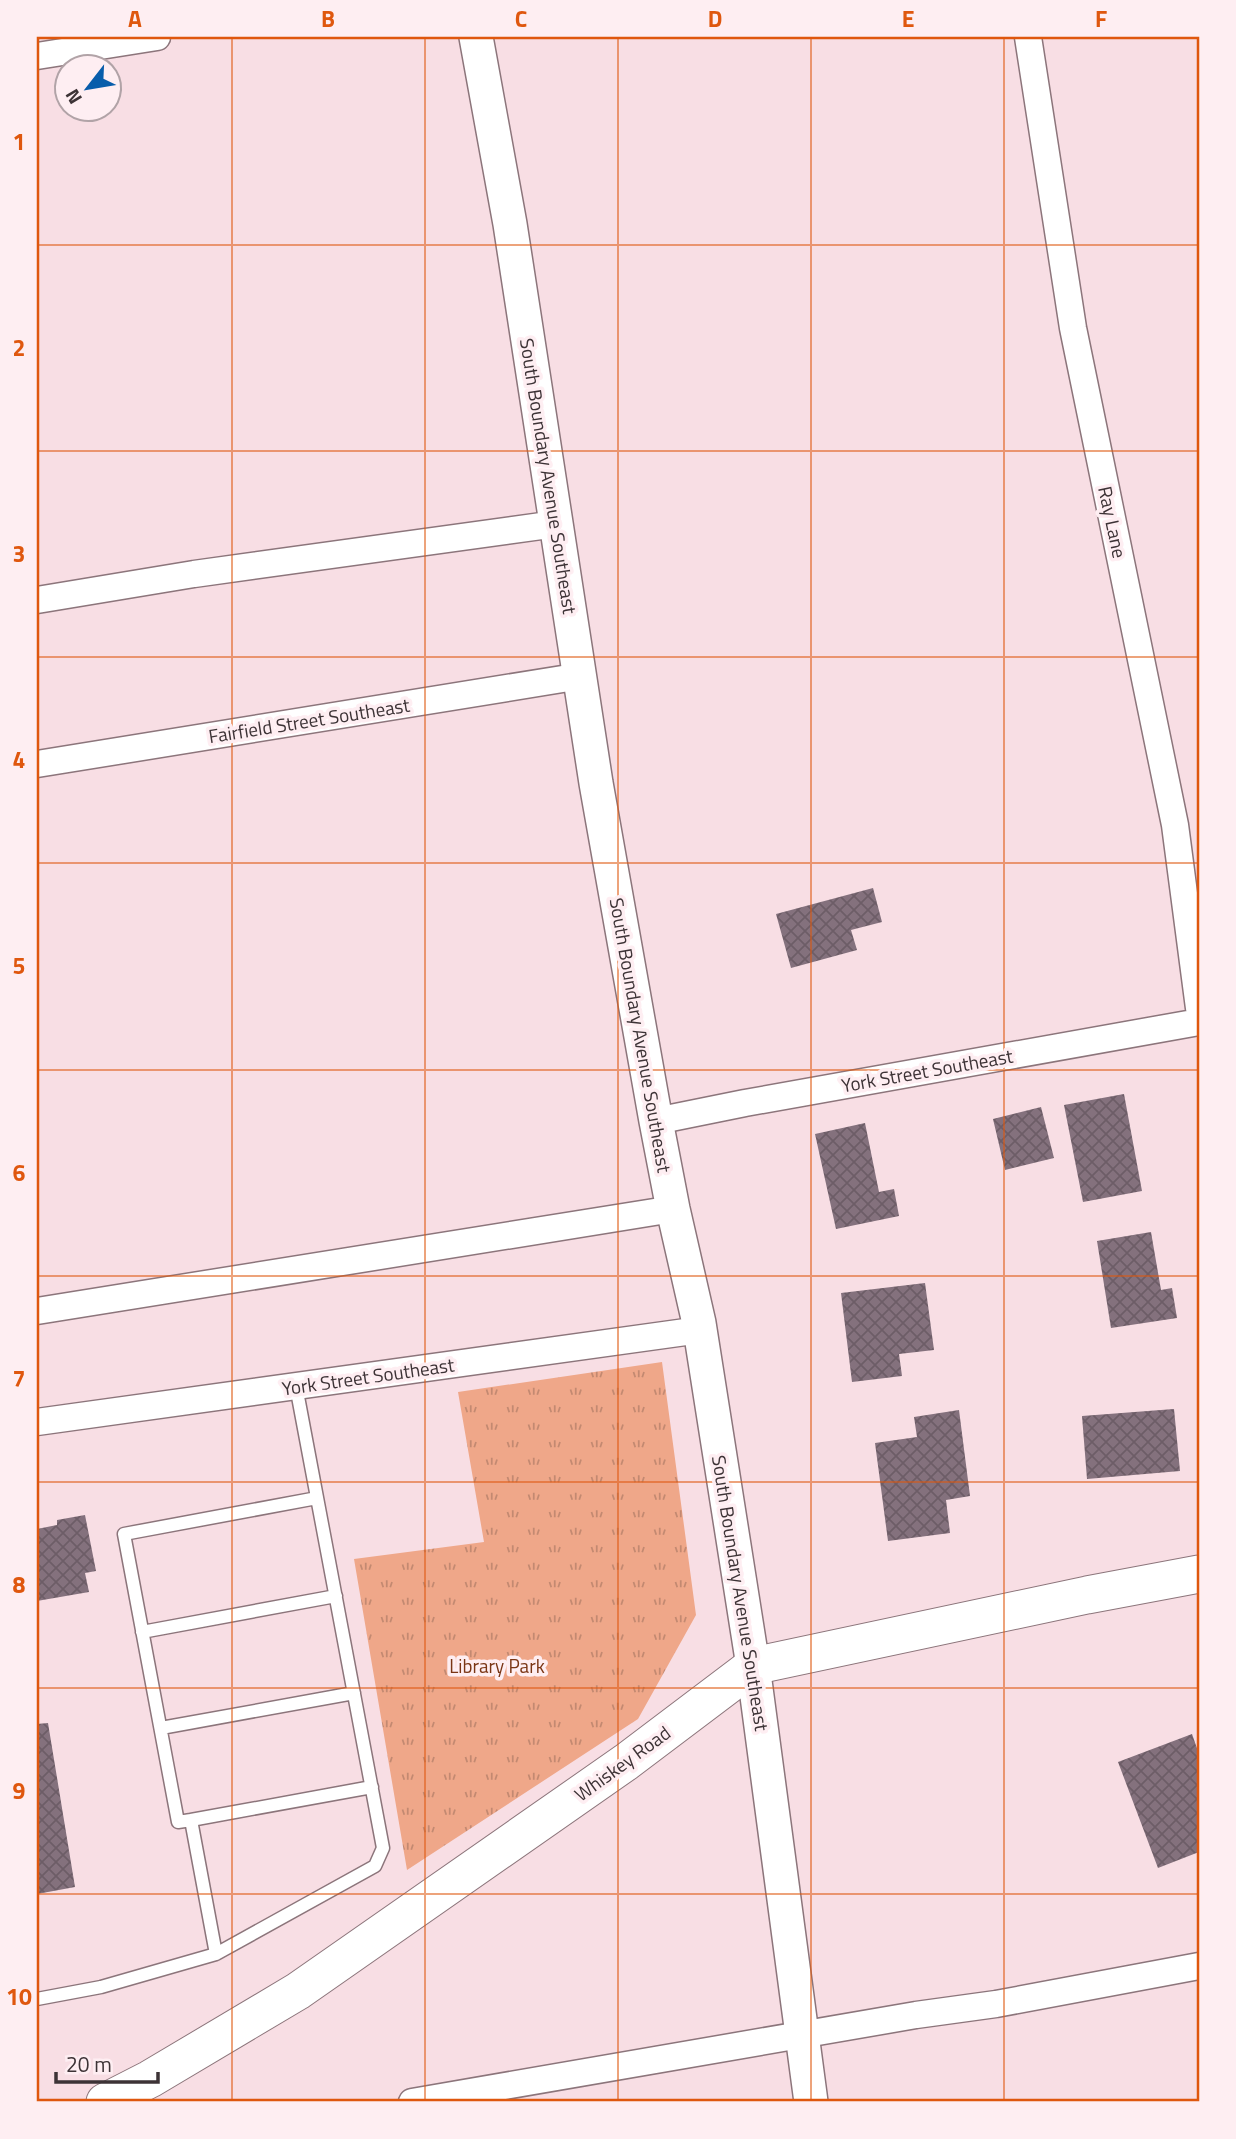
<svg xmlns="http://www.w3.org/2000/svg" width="1236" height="2139" font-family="'Titillium Web',sans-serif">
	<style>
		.park { fill: url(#park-tufts) }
		.building { fill: url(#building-cross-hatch) }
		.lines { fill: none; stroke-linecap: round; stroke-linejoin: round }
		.service-casing { stroke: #8c757b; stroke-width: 15 }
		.minor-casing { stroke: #8c757b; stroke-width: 29 }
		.tertiary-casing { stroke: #8c757b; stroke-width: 36 }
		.secondary-casing { stroke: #8c757b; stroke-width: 39 }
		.service { stroke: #fff; stroke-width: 12 }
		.minor { stroke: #fff; stroke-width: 26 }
		.tertiary { stroke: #fff; stroke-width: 33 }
		.secondary { stroke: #fff; stroke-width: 37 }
		.grid { fill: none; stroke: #df570e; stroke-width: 2; stroke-opacity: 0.55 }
		.labels { text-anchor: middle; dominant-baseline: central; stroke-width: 7; stroke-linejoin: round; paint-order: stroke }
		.street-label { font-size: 19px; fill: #3d3336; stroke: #feeef2 }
		.park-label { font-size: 19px; fill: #7a3514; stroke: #feeef2 }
		.neatline { fill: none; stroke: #df570e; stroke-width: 2.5 }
		.grid-label { font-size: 23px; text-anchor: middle; font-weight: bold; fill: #df570e }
	</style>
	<defs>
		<pattern id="park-tufts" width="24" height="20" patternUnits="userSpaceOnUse" patternTransform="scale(1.75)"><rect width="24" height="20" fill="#efa789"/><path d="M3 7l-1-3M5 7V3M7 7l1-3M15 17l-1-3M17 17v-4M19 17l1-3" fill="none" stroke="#c38971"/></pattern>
		<pattern id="building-cross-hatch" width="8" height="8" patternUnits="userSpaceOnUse" patternTransform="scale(1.75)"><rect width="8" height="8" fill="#84717d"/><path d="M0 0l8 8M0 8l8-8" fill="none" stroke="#6d5d67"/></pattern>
	</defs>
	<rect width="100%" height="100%" fill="#f8dee4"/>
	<!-- park -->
	<path class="park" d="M662 1362 696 1615 638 1719 407 1870 354 1559 484 1542 458 1392Z"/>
	<!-- building -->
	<path class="building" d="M873 888 882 922 851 930 857 950 791 968 776 914Z
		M1124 1094 1142 1191 1083 1202 1064 1105Z
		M1041 1107 1054 1158 1005 1170 993 1119Z
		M865 1123 879 1192 894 1189 899 1216 836 1229 815 1134Z
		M1151 1232 1161 1290 1172 1288 1177 1318 1111 1328 1097 1241Z
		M925 1283 934 1350 899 1354 902 1376 852 1382 841 1293Z
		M1174 1409 1180 1471 1087 1479 1082 1416Z
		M959 1410 970 1496 946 1500 950 1533 888 1541 875 1443 917 1437 914 1417Z
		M85 1515 96 1571 85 1573 89 1592 37 1601V1529L57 1525V1520Z
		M48 1723 75 1887 37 1894V1724Z
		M1192 1734 1199 1754V1852L1158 1868 1118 1762Z"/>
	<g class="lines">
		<defs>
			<path id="service" d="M142 1632 336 1596
				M161 1728 354 1693
				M191 1820 372 1787
				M216 1954 191 1820 178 1822 124 1534 317 1498
				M37 1999 101 1987 216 1954 375 1866 383 1848 296 1386"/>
			<path id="minor" d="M1028 37 1073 328 1175 825 1199 1008
				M37 56 157 37
				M37 600 194 574 556 524
				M37 764 581 676
				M656 1121 745 1103 1199 1022
				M37 1311 673 1209
				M37 1422 700 1330
				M412 2102 916 2015 996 2004 1199 1966"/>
			<path id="tertiary" d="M476 37 510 224 596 783 656 1121 673 1209 699 1323 753 1666 811 2102"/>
			<path id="secondary" d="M105 2102 150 2079 298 1991 626 1762 753 1666 1087 1595 1199 1574"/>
		</defs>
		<!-- service casing -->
		<use href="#service" class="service-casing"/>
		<!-- minor casing -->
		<use href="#minor" class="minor-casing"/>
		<!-- tertiary casing -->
		<use href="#tertiary" class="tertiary-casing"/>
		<!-- secondary casing -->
		<use href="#secondary" class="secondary-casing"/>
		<!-- service -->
		<use href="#service" class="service"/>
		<!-- minor -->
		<use href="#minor" class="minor"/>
		<!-- tertiary -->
		<use href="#tertiary" class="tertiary"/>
		<!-- secondary -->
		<use href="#secondary" class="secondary"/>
	</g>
	<!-- grid -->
	<path class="grid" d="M232 37V2102M425 37V2102M618 37V2102M811 37V2102M1004 37V2102M37 245H1199M37 451H1199M37 657H1199M37 863H1199M37 1070H1199M37 1276H1199M37 1482H1199M37 1688H1199M37 1894H1199"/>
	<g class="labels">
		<!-- street labels -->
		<g class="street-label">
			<text transform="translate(549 476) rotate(81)">South Boundary Avenue Southeast</text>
			<text transform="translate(1113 522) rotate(78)">Ray Lane</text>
			<text transform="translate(309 720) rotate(-9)">Fairfield Street Southeast</text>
			<text transform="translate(641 1035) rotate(80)">South Boundary Avenue Southeast</text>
			<text transform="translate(927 1070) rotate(-10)">York Street Southeast</text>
			<text transform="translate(368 1376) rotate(-8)">York Street Southeast</text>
			<text transform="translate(741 1593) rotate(81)">South Boundary Avenue Southeast</text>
			<text transform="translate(622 1763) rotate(-36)">Whiskey Road</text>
		</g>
		<!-- park labels -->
		<g class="park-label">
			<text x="497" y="1665">Library Park</text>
		</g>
	</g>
	<!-- border -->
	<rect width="1236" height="2139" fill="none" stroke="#feeef2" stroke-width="77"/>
	<!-- north arrow -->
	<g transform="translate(88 88) rotate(239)"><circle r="33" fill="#feeef2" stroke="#b1a3a7" stroke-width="2"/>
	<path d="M0-5L12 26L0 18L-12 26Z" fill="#085dab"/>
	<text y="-10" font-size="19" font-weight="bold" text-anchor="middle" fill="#3d3336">N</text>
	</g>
	<!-- scale -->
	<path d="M56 2072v10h102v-10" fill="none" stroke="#3d3336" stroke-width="3.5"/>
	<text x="66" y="2072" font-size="21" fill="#3d3336" stroke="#feeef2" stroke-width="5" paint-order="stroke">20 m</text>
	<rect x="38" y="38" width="1160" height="2062" class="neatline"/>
	<g class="grid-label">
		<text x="135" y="27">A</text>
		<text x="328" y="27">B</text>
		<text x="521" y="27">C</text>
		<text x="715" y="27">D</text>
		<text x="908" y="27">E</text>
		<text x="1101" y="27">F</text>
		<text x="19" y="150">1</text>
		<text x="19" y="356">2</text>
		<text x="19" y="562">3</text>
		<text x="19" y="768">4</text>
		<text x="19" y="974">5</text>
		<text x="19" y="1181">6</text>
		<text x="19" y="1387">7</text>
		<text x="19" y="1593">8</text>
		<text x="19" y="1799">9</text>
		<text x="19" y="2005">10</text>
	</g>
</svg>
